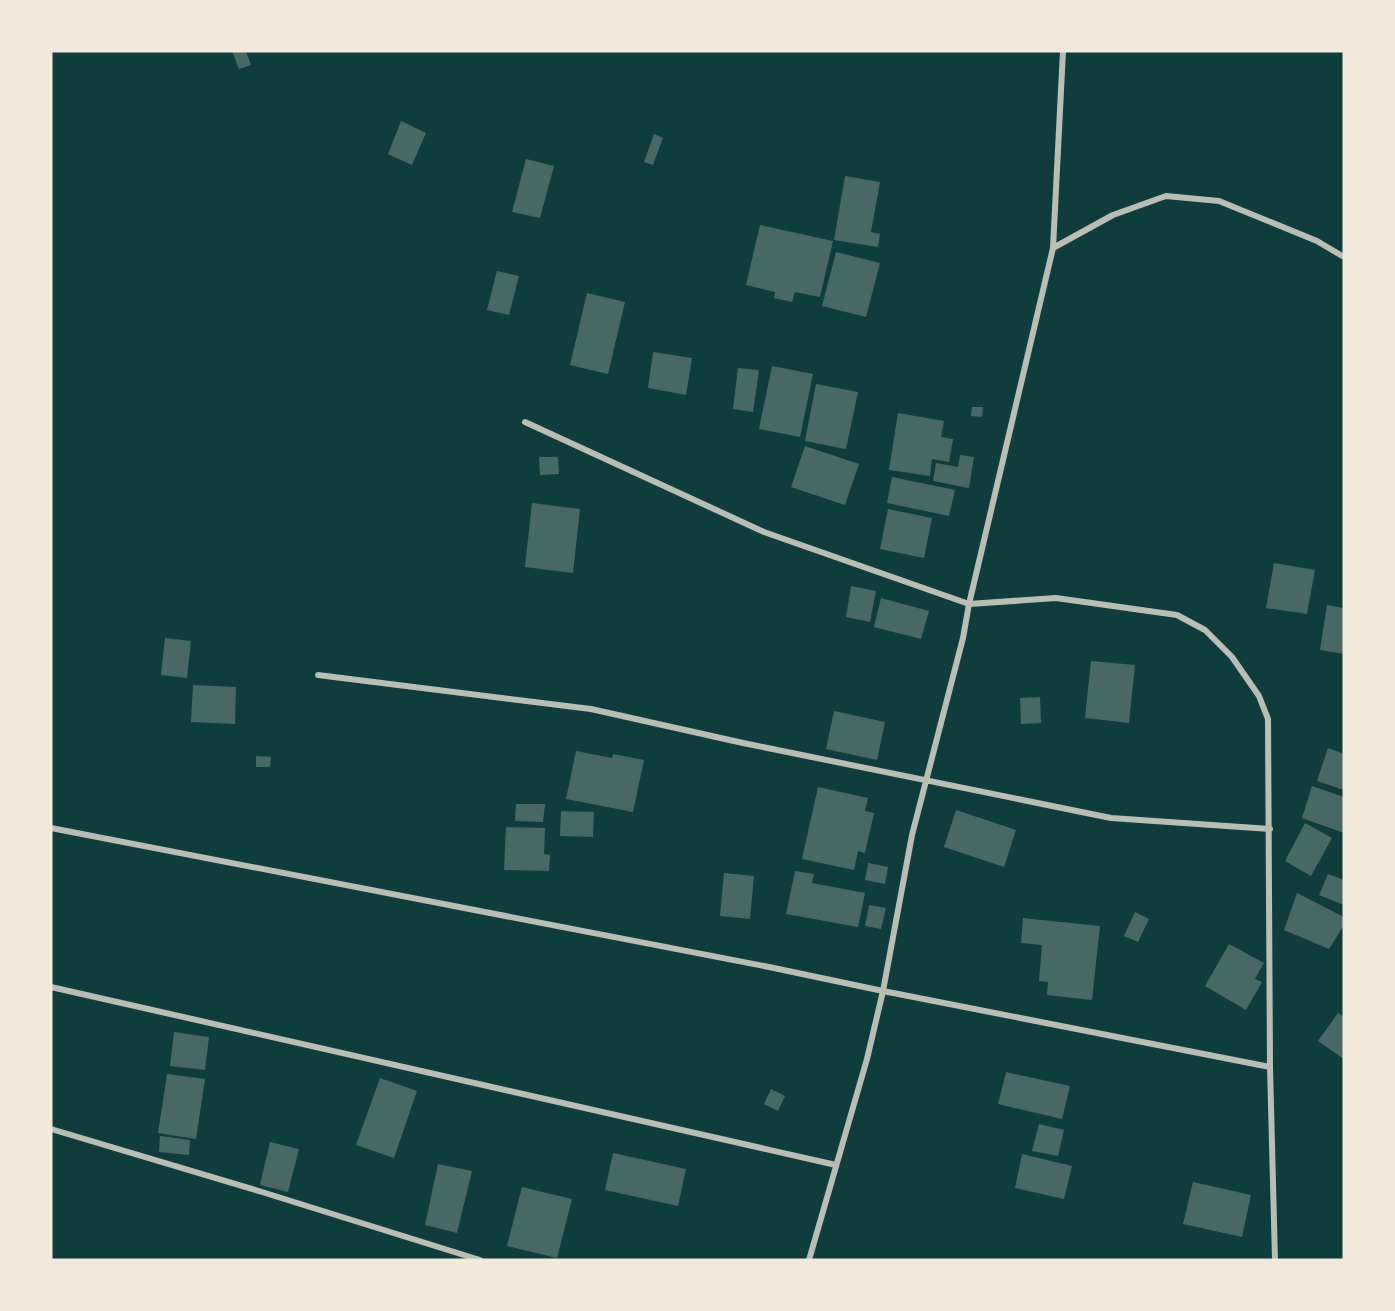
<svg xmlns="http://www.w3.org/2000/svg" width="1395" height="1311" font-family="Karla,sans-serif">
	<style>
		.building { fill: #486865 }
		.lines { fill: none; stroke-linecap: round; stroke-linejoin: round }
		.minor { stroke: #b8beb3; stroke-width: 6 }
	</style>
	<rect width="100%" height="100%" fill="#0f3d3e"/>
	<!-- building -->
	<path class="building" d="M232 51H246L251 65 239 69Z
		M401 121 426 133 412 165 388 154Z
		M654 134 663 138 653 165 644 162Z
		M526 159 554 166 540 218 512 212Z
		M845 176 880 182 871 232 880 234 878 247 834 240Z
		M760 225 833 241 820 297 795 292 792 302 774 298 775 292 746 285Z
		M836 252 880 263 866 317 822 306Z
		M497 271 519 276 509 315 487 310Z
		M587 293 625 302 608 374 570 365Z
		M653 352 692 358 686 395 648 388Z
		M772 366 813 374 800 437 759 429Z
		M738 368 759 370 753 412 733 409Z
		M816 384 858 392 846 449 805 441Z
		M972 407H983L982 417 971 416Z
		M898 413 944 421 941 437 953 439 949 462 932 459 930 476 889 470Z
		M805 446 859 464 845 505 791 487Z
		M960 455 974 457 969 488 933 481 936 463 958 467Z
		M539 457H558L559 474 540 475Z
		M892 477 955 490 949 516 887 503Z
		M532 503 580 509 573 573 525 567Z
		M888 509 932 518 924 558 880 549Z
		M1274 563 1315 570 1307 614 1266 608Z
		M851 586 876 591 870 622 846 617Z
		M881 598 929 611 921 639 874 627Z
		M1327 605 1344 608V654L1320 650Z
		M165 638 191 641 187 678 161 675Z
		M1091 661 1135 665 1129 723 1085 718Z
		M193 685 236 687 235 724 191 722Z
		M1040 697 1041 723 1021 724 1020 698Z
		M834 711 885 722 877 760 826 749Z
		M1328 748 1344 754V790L1317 781Z
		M576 751 612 758 613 754 644 760 633 812 566 799Z
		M256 756 271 757 270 767H256Z
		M1312 786 1344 797V833L1302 818Z
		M818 787 868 798 865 811 874 813 865 853 858 851 854 870 802 859Z
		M516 804H545L543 822 515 821Z
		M956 810 1016 830 1004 867 944 847Z
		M561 811 594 812 593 837 560 836Z
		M1305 823 1332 838 1311 876 1285 861Z
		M506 827 545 828 544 854 550 855 549 871 504 870Z
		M868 863 888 867 885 884 865 880Z
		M795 871 814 874 812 883 865 893 858 927 786 914Z
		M724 873 754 876 750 919 720 916Z
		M1328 874 1344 880V905L1319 895Z
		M1297 893 1344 917V925L1329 949 1284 930Z
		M869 905 886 908 881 929 865 926Z
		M1135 912 1149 919 1138 942 1124 936Z
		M1023 918 1100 926 1092 1000 1047 995 1048 982 1039 981 1042 945 1021 943Z
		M1229 944 1264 963 1255 979 1262 982 1246 1010 1205 986Z
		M1338 1013 1344 1017V1059L1318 1041Z
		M174 1032 209 1037 205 1070 170 1066Z
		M1006 1072 1070 1086 1062 1119 998 1104Z
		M167 1074 205 1079 196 1139 158 1133Z
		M380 1078 417 1091 394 1158 356 1145Z
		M771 1089 785 1096 778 1111 764 1104Z
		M1039 1124 1064 1130 1058 1156 1032 1151Z
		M160 1136 190 1140 189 1155 159 1152Z
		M270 1142 299 1149 288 1192 260 1185Z
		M613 1153 686 1169 678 1206 605 1190Z
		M1022 1154 1072 1166 1064 1199 1015 1188Z
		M438 1164 472 1171 457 1233 425 1225Z
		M1193 1182 1251 1195 1242 1237 1183 1224Z
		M522 1187 572 1199 557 1258 507 1246Z"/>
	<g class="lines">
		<!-- minor -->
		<path class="minor" d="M1053 248 1113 215 1166 196 1219 201 1317 241 1344 257
			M525 422 764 532 969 604 1056 598 1177 615 1205 630 1232 657 1259 696 1268 719 1270 1067 1275 1260
			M318 675 591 709 743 743 1111 818 1270 829
			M51 828 769 967 883 991 1270 1067
			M51 987 836 1165
			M51 1129 262 1192 480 1260
			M809 1260 867 1059 883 991 912 835 963 638 969 604 1053 248 1063 51"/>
	</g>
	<!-- border -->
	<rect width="1395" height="1311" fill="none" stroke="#f1e9da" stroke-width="105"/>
</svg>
